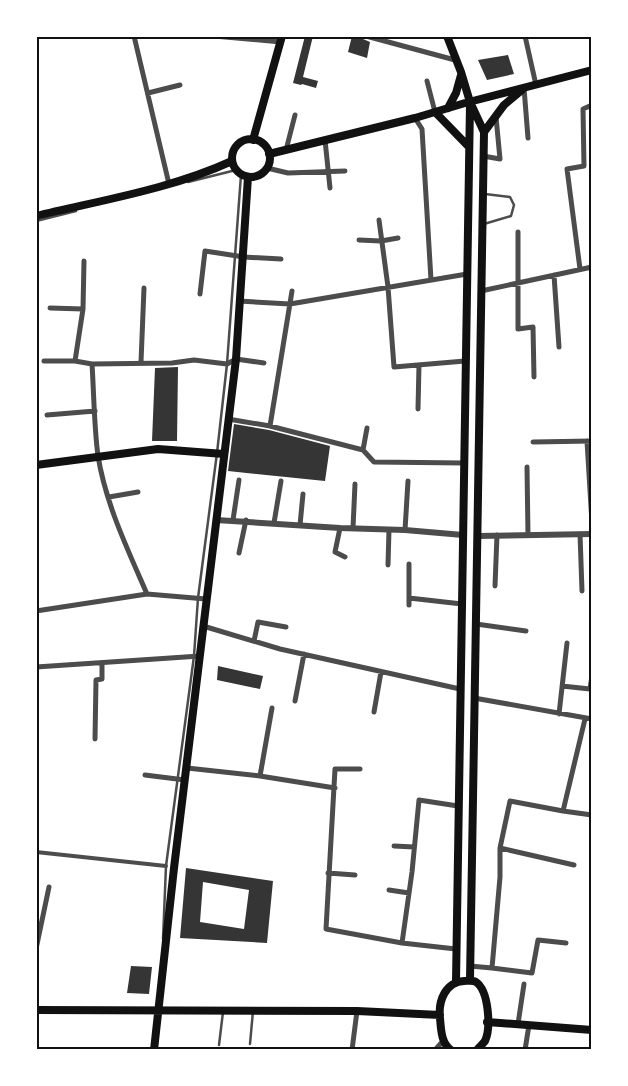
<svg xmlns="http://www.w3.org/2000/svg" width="628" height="1086" font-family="'Libre Baskerville',serif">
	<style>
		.building { fill: #353535; fill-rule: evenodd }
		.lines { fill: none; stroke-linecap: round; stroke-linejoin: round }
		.service { stroke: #4c4c4c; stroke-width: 2.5 }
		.pedestrian { stroke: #4c4c4c; stroke-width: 4 }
		.minor { stroke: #4c4c4c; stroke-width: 5 }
		.tertiary { stroke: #4c4c4c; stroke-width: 6 }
		.secondary { stroke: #111; stroke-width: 8 }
		.neatline { fill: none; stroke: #111; stroke-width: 2 }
	</style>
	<rect width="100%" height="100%" fill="#fff"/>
	<!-- building -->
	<path class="building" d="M305 36H313L303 77 318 81 316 88 302 84 301 85 293 83Z
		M352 36H362L363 39 370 42 367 58 348 52Z
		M508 55 514 74 487 80 478 60Z
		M178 367 177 441H152L155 368Z
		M234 424 269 430 330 446 325 481 228 471Z
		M218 666 263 676 260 689 217 680Z
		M186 868 273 881 267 943 180 938ZM203 882 249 890 244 929 200 922Z
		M131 966 152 967 149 994 127 993Z"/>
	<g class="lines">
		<!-- service -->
		<path class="service" d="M188 182 236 170
			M36 221 76 211
			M484 224 511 216 514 205 510 197 485 194
			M163 939 166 866 194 656 198 598 217 453 227 364 241 175
			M250 1044 253 1011
			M219 1045 223 1012"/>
		<!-- pedestrian -->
		<path class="pedestrian" d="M36 852 166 866"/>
		<!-- minor -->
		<path class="minor" d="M89 36H130
			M134 36 169 184
			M214 36 281 42
			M366 36 455 60
			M525 36 536 85
			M427 81 435 112
			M524 88 528 138
			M148 93 180 85
			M415 118 422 129 431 280
			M325 140 330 188
			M286 150 295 115
			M483 156 500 159 496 117
			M267 168 288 173 345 171
			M379 220 388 287 394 367 465 361
			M518 232V329L533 327 534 377
			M359 240 381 241 398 238
			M580 269 567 169 584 166 583 109 592 105
			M554 275 559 347
			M481 291 592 267
			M200 294 205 251 244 257 281 259
			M239 301 290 304 467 274
			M50 308 83 309 75 361
			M83 309 84 261
			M44 361H75L92 364 172 363 194 360 227 364 236 359 264 363
			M141 362 144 288
			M92 364C94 395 94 426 98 456 106 505 128 550 147 594
			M418 409 419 365
			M47 415 95 411
			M228 419 270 426 363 450
			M270 426 292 291
			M587 441 592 523
			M533 442 592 441
			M363 450 374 462 464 463
			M363 450 367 428
			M527 467 528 535
			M36 482V465
			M109 497 138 492
			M233 520 239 480
			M274 523 281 481
			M300 525 303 494
			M340 528 335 552 345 557
			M353 528 355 484
			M405 530 408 481
			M580 534 582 591
			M239 553 246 520
			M388 565 389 530
			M495 586 497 535
			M409 598 462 604
			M409 605V564
			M36 611 147 594 206 599
			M476 624 526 631
			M203 626 280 649 460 689
			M254 641 258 622 286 627
			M36 667 200 656
			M562 686 590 689 592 676
			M474 698 592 719
			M295 701 304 654
			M374 712 381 672
			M559 714 567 643
			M95 739 96 680 102 679V663
			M187 768 260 776 335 788
			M360 769H335L326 929 402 943 456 949
			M145 775 185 780
			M260 776 272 708
			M563 811 592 815
			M394 846 414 847
			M500 848V877L492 968 532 973 538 940 566 943
			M574 865 500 848 510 801 563 811 585 719
			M328 873 355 875
			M389 890 409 893
			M402 943 412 872 419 800 458 806
			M36 949 49 887
			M470 966 492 968
			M518 1024 524 984
			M352 1050 357 1011
			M435 1050 443 1041
			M525 1050 529 1025"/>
		<!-- tertiary -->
		<path class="tertiary" d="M216 520 340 528 405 530 463 535
			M477 536 592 534"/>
		<!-- secondary -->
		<path class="secondary" d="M447 36 461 72 470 102 484 132 470 980
			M448 108 456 93 461 75
			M435 112 469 147
			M484 132 504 105 522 90
			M232 158a19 19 0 1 1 38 0a19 19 0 1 1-38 0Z
			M253 140 282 36
			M269 154 415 118 465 103 592 70
			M36 216C102 200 171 189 232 161
			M36 465 158 449 224 454
			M456 982 470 104
			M36 1010 357 1011 440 1015
			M487 1022 592 1030
			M154 1050 174 868 236 359 248 177
			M451 1050C441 1043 441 1029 440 1018 438 1000 446 982 464 981 468 981 473 980 476 982 489 991 491 1028 485 1041 483 1044 479 1047 477 1050"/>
	</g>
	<!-- border -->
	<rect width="628" height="1086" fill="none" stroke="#ffffff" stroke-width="75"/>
	<rect x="38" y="38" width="552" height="1010" class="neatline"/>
</svg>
